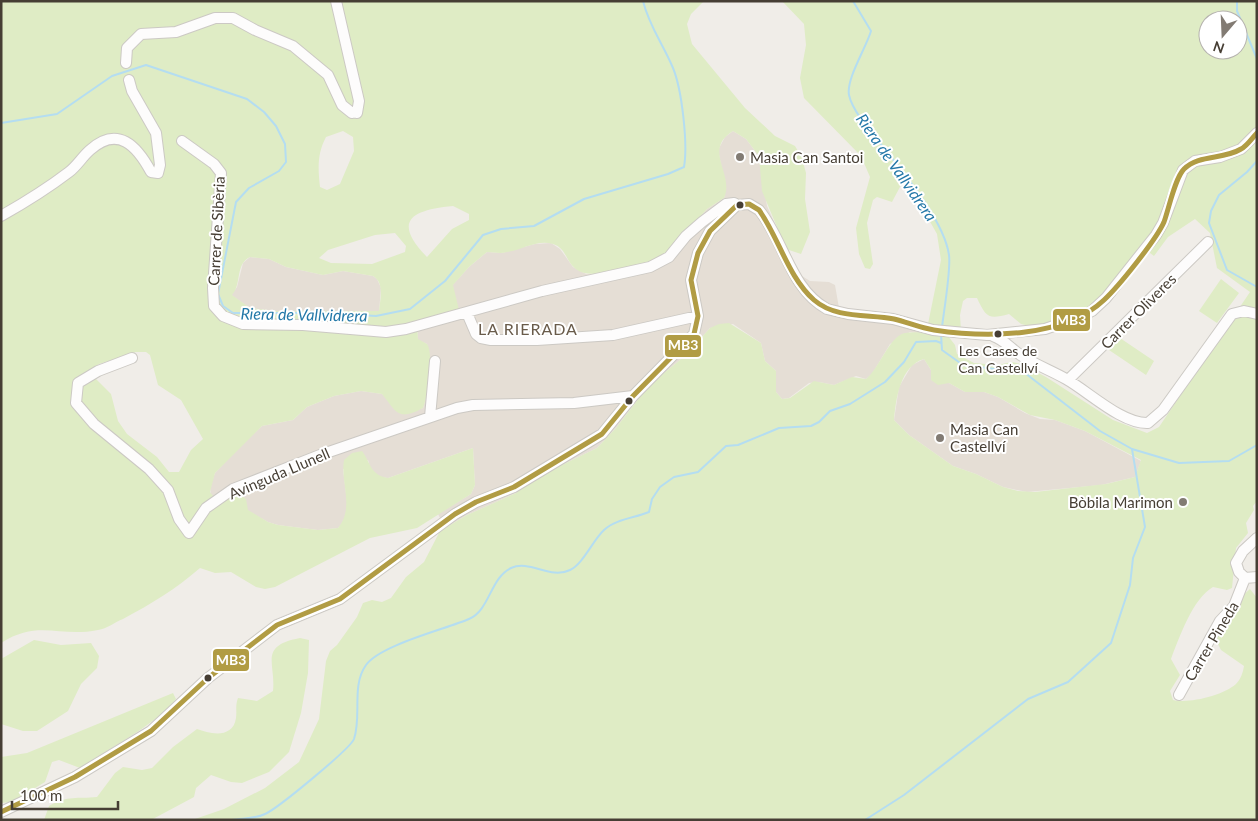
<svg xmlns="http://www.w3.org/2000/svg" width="1258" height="821" font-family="Lato,sans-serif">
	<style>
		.residential { fill: #e5ded5 }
		.green { fill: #dfecc5; fill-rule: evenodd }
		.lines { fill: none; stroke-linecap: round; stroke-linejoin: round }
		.stream { stroke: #b4ddf1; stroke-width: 2 }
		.minor-casing { stroke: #ccc9c4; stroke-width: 12 }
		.minor { stroke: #fdfcfc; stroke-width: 10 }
		.bus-1-casing { stroke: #fff; stroke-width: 9 }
		.bus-1 { stroke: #b19c44; stroke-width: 5 }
		.poi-dot { fill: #827b73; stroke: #fff; stroke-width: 2 }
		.bus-dot { fill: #463e34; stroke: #fff; stroke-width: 2 }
		.labels { text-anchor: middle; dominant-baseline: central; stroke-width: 4; stroke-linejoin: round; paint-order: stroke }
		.bus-label { font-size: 14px; fill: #463e34; stroke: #fff }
		.poi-label { font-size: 15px; fill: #463e34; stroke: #fff; text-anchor: start }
		.street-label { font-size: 15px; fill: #463e34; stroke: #fff }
		.water-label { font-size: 16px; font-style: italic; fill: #2478a8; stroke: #fff }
		.neighbourhood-label { font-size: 16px; letter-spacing: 1px; fill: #695b4a; stroke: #fff }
		.line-badge { stroke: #fff; stroke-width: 2 }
		.badge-label { font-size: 14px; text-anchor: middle; font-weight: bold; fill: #fff }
	</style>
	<rect width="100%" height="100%" fill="#f0ede8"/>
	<!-- residential -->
	<path class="residential" d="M733 131 746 139 759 156 767 206 786 249 802 276 810 281 829 282 835 285 839 308 928 324 926 334 910 332 890 344 872 374 866 379 856 376 834 385 819 382 809 383 789 398 782 399 776 392V371L765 361 761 343 733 324 710 328 685 356 649 385 616 428 597 448 539 476 516 493 467 515 445 528 438 514 471 494 475 485 473 448 388 478 379 477 371 470 368 460 343 469 348 510 345 520 338 528 318 530 278 525 268 522 227 499 216 500 211 497 210 487 215 473 241 445 262 426 293 420 307 407 334 396 361 391 382 394 408 413 423 408 426 398 430 363 427 344 418 340 417 324 469 267 487 252 502 253 535 244 551 243 560 249 573 267 586 274H595L662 259 707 209 724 198 726 188 718 150 725 137Z
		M250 257 269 259 286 267 323 275 343 271 373 276 377 279 381 288 379 312 277 311 250 308 231 295 237 287 243 263Z
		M924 359 931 370V380L949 383 965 392H984L998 397 1025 413 1040 419 1055 420 1085 431 1141 461 1135 477 1101 485 1027 492 1003 487 976 474 953 466 909 435 894 420 899 387 912 365Z"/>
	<!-- green -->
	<path class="green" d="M1 1H704L691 14 687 24 692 44 745 108 775 136 795 146 802 158 806 173 805 199 810 232 801 254 786 249 762 191 759 156 746 139 733 131C702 150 735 174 724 198L707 209 662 259 595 274C563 274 572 250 553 244 537 239 522 250 507 252 500 254 494 252 487 252L469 267 453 285 459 310 417 324 418 339 427 344C434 353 428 397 423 408 397 422 396 411 382 394L361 391 334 396 307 407 293 420 262 426 215 473 210 492 216 500 242 496 246 499 248 510 268 522 278 525 318 530 338 528C355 507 340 483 344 460L352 453 362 451C371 463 370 475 388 478L473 448 475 485 471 494 417 528 370 538 275 587 265 589 256 587 231 572 215 573 200 568C176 589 151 604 123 619 115 622 107 629 98 630 59 638 39 619 1 643ZM343 131 353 137 354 151 340 184 327 190 320 187C318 169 317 154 326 137ZM453 206 469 214V220L452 229 427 257C392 221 411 210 453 206ZM395 233 406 246 405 252 372 264 331 263 319 258 328 250 375 235ZM250 257 269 259 286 267 323 275 343 271 373 276C385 283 380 300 379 311H277L250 308 232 295C242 284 235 264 250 257ZM136 352H146L150 355 158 385 181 400 203 439 191 450 179 472H169L157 457 127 434 118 421 111 394 92 375 91 370 99 364Z
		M782 1H1257V501L1253 506 1254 510 1246 523 1248 533 1236 548 1232 588 1227 590 1213 587C1193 598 1179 638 1171 659L1180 675 1170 691 1173 700C1189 704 1224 695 1236 684 1241 679 1243 672 1244 666L1221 650 1215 638 1242 596 1250 589 1257 598V820H192L224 809 265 788 299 762 319 719 326 661 330 651 337 645 357 617 363 603 372 600 382 602 391 598 406 577 424 562 440 531 467 515 516 493 539 476 597 448 616 428 649 385 685 356 710 328 719 324 729 323 761 343 765 361 776 371V392L782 399 790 398 814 381 834 385 852 377 866 379C879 369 890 335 905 333 918 331 934 334 948 336L955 345 957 354 974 363 997 365 1012 362 1021 364 1046 377 1113 420 1147 433 1159 427 1250 292 1217 268 1210 233 1195 219 1168 237 1154 256 1142 247 1091 308 1034 327 1021 324 1009 314C988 320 986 317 977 298H967L963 301 960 315 961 331 928 324 941 260 937 234 924 211 906 187 901 185 892 202 877 197 873 200 867 223 873 264 870 269 865 268 859 254 856 228 870 177 861 156 804 98 800 78 806 45 804 24ZM1208 20H1238V50H1208ZM924 359 931 370V380L938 385 949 383 965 392H984L998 397 1030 415 1055 420 1085 431 1141 460 1135 477 1106 484 1035 492 1018 491 1003 487 976 474 953 466 909 435 894 420C896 399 900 366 924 359Z
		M1221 279 1239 293 1217 323 1199 311Z
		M1120 338 1154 361 1146 375 1109 350Z
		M300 638 309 640 308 673 301 713 289 752 269 772 242 783 231 782 211 775 196 788 194 797 151 820H44L49 806C68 795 77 799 97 797L115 773 123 767 142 770 152 768 173 747 197 729C210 734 233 739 236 718 237 710 235 706 238 698L257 701 273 691C276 663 258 646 300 638Z
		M34 640 61 645 91 643 99 656 97 668 81 684 68 711 37 731H23L1 724V659Z
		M173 693 176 699C160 722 105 751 80 768L59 760 52 762 45 782 12 802 1 803V757L27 753Z"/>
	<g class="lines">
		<!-- stream -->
		<path class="stream" d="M853 1 871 31C866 48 846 79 849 95 852 110 870 131 880 143 902 171 944 220 949 255 951 270 944 310 942 327
			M1237 1V11L1257 59
			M1 123 57 114 112 76 146 65 247 99 264 112 276 126 285 144 286 162 279 171 249 188 236 202 218 294 223 306 233 313H326L376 316 410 309 445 281 483 235 501 229 534 226 584 199 668 174 684 167C688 144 682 90 673 68 663 44 649 26 643 1
			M1257 161 1247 172 1219 195 1211 211 1209 223 1227 270 1257 287
			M941 334 942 350 963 365 1025 373 1100 431 1132 449 1179 463 1229 461 1257 445
			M232 820C243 818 255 819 265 814 277 809 350 749 354 739 362 716 351 686 366 665 380 645 446 629 469 619 490 610 490 578 511 568 530 559 550 580 570 570 583 564 593 540 604 530 616 519 635 518 649 512L652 499 660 487 674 477 698 472 726 446 738 445 779 428 811 426 819 422 830 411 850 404 885 382 904 362 916 342 936 341 941 343
			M865 820 904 795 1028 699 1068 682 1111 643 1130 585 1133 558 1145 527 1132 449"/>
		<defs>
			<path id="minor" d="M336 1 359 101 357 113
				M126 63 127 48 141 34 176 32 215 18H233L255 30 293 46 328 75 342 105 352 113
				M182 141 214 164 221 173 213 288 214 306 223 316 243 324 303 325 386 332 406 329 542 291 650 267 669 257 686 236 702 222 726 204 734 203 737 205
				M1 216C24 203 48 188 69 172 77 166 82 157 90 150 118 125 137 146 151 172L158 173 160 165 156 133 132 91 129 80
				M467 313 476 334 481 338 491 340H537L613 335 698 316
				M993 336C1005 340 1011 349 1022 356 1036 365 1052 371 1066 379 1089 392 1122 424 1148 423L1163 410 1232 314 1244 311 1257 314
				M132 358 98 371 78 383 76 403 94 424 149 469 168 490 179 519 189 533 206 508 233 489 320 455 457 408 473 405 574 403 633 396
				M1068 380 1208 242
				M430 417 435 361
				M1245 578 1239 572 1236 563 1243 551 1257 538
				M1245 578 1257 577
				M1179 695 1220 621 1234 606 1245 578
				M1 812 75 777 151 731 208 678 277 625 340 599 455 514 476 502 514 487 602 434 633 396 694 334 698 316 691 280 698 253 710 231 737 205 749 204 759 210C784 240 790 289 827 309L848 314 893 319 933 330 987 335 1045 329 1080 317 1092 311 1106 298 1156 235 1163 223 1183 170 1195 161 1220 157 1241 149 1257 133"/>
		</defs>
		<!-- minor casing -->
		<use href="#minor" class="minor-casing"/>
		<!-- minor -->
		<use href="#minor" class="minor"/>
		<defs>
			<path id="bus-1" d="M1 812 75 777 151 731 208 678 277 625 340 599 455 514 476 502 514 487 602 434 633 396 694 334 698 316 691 280 698 253 710 231 737 205 749 204 759 210C779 238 788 277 814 300 836 319 868 314 894 319 907 322 920 328 934 330 986 338 1064 338 1104 300 1119 286 1156 240 1164 222 1169 208 1175 178 1184 169 1199 154 1223 160 1241 149 1247 146 1252 138 1257 133"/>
		</defs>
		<!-- bus-1 casing -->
		<use href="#bus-1" class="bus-1-casing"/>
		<!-- bus-1 -->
		<use href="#bus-1" class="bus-1"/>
	</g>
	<!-- markers -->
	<g class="poi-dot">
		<circle cx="740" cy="157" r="5"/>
		<circle cx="940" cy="438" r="5"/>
		<circle cx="1183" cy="502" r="5"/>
	</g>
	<g class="bus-dot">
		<circle cx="740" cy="205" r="4.5"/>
		<circle cx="998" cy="334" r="4.5"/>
		<circle cx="629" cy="401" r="4.5"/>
		<circle cx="208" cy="678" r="4.5"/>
	</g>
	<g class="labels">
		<!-- bus labels -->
		<g class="bus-label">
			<text x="998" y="350">Les Cases de<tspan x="998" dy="17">Can Castellví</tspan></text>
		</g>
		<!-- poi labels -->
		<g class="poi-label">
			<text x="750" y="157">Masia Can Santoi</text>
			<text x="950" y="429">Masia Can<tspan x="950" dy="17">Castellví</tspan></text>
			<text x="1173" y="502" text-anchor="end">Bòbila Marimon</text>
		</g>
		<!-- street labels -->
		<g class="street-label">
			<text transform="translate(216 231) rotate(-87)">Carrer de Sibèria</text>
			<text transform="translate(1138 311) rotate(-45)">Carrer Oliveres</text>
			<text transform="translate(279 473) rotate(-23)">Avinguda Llunell</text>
			<text transform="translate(1211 641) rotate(-59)">Carrer Pineda</text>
		</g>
		<!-- water labels -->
		<g class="water-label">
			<text transform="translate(897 167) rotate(55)">Riera de Vallvidrera</text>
			<text transform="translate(304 314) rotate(1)">Riera de Vallvidrera</text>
		</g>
		<!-- neighbourhood labels -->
		<g class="neighbourhood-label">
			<text x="528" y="328">LA RIERADA</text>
		</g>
	</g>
	<g class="line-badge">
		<rect x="1052" y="308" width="39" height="24" rx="5" fill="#b19c44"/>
		<rect x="664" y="334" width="38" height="24" rx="5" fill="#b19c44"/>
		<rect x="212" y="648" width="38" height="24" rx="5" fill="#b19c44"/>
	</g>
	<g class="badge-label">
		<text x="1071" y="325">MB3</text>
		<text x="683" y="350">MB3</text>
		<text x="231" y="665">MB3</text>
	</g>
	<!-- border -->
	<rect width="1258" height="821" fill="none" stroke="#463e34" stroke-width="5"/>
	<!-- north arrow -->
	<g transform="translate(1223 35) rotate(199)"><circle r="24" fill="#ffffff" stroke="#b5b2ae"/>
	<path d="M0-4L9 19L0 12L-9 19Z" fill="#827b73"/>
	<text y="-8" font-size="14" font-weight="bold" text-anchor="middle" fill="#463e34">N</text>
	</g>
	<!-- scale -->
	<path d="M12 801v8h106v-8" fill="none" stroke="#463e34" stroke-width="2.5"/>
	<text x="20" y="801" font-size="15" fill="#463e34" stroke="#ffffff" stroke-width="4" paint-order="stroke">100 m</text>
</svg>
